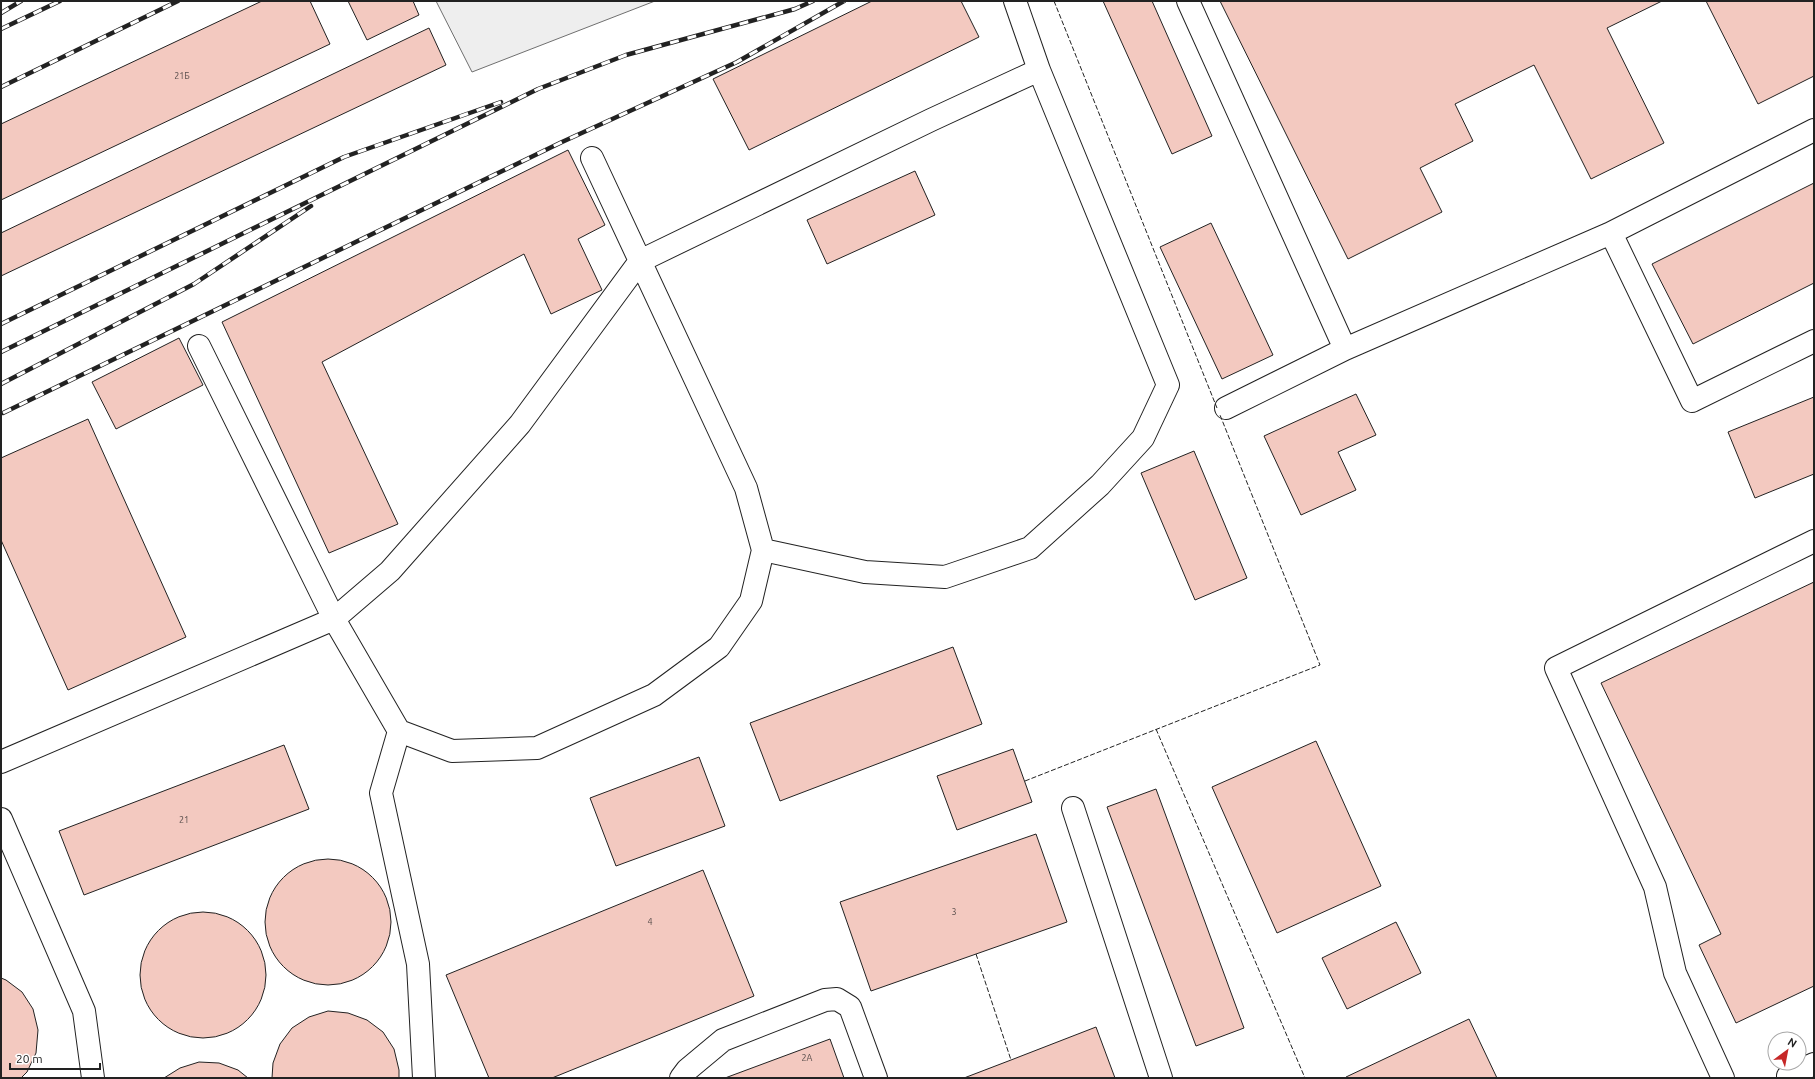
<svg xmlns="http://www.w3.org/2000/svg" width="1815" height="1079" font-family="Ubuntu,sans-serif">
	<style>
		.green { fill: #eee; stroke: #6f6f6f }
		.building { fill: #f3c9c0; stroke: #222 }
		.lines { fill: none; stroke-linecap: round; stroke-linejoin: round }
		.minor-casing { stroke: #222; stroke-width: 24 }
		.minor { stroke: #fff; stroke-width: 22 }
		.rail-casing { stroke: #222; stroke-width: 4.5 }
		.rail { stroke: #fff; stroke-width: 3; stroke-dasharray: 9; stroke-linecap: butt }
		.fence { stroke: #222; stroke-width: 1; stroke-dasharray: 5 2; stroke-linecap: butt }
		.labels { text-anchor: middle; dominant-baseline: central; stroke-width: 3; stroke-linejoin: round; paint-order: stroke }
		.number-label { font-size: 9px; fill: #564c4a }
	</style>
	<rect width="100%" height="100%" fill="#fff"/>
	<!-- green -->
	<path class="green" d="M436 1H655L472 72Z"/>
	<!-- building -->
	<path class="building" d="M262 1H310L330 44 1 200V124Z
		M348 1H413L419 15 367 40Z
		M872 1H961L979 37 749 150 713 79Z
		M1103 1H1152L1212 136 1172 154Z
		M1220 1H1662L1607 28 1664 143 1591 179 1534 65 1455 104 1473 141 1420 168 1442 212 1348 259Z
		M1706 1H1814V76L1758 104Z
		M429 28 446 65 1 276V233Z
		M568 150 605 225 578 239 602 290 551 314 524 254 322 362 398 524 329 553 222 322Z
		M915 171 935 215 827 264 807 220Z
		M1814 183V283L1693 344 1652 264Z
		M1211 223 1273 355 1222 379 1160 247Z
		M179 338 203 385 116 429 92 382Z
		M1356 394 1376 435 1338 452 1356 490 1301 515 1264 436Z
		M1814 397V474L1755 498 1728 432Z
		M88 419 186 637 68 690 1 540V458Z
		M1194 451 1247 578 1195 600 1141 473Z
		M1814 582V986L1736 1023 1699 945 1721 934 1601 683Z
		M953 647 982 724 780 801 750 723Z
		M1316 741 1381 886 1277 933 1212 787Z
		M284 745 309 809 84 895 59 831Z
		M1013 749 1032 802 957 830 937 776Z
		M699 757 725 826 616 866 590 798Z
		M1156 789 1244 1028 1196 1046 1107 807Z
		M1036 834 1067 922 871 991 840 902Z
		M265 922a63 63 0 1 1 126 0a63 63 0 1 1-126 0Z
		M703 870 754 996 552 1078H489L446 975Z
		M140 975a63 63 0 1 1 126 0a63 63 0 1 1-126 0Z
		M1396 922 1421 973 1347 1009 1322 958Z
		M1 978 6 980 22 992 33 1009 38 1030 36 1053 27 1072 21 1078H1Z
		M328 1011 348 1013 367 1020 383 1032 394 1049 399 1070V1078H272L273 1063 280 1044 292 1028 309 1017Z
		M1469 1019 1497 1078H1347L1346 1077Z
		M1096 1027 1115 1078H964L1011 1060Z
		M830 1039 844 1078H725Z
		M199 1062 219 1063 238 1070 248 1078H164L180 1068Z"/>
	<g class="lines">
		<defs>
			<path id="minor" d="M1188 1 1345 349
				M1814 130 1611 233 1692 401 1814 341
				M199 346 334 619 399 731 452 751 537 748 654 695 719 647 751 601 763 550 746 488 592 158
				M1226 408 1345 349 1611 233
				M763 550 865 572 945 577 1030 548 1100 485 1143 438 1168 385 1039 70
				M399 731 381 793 418 964 424 1078
				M1 762 334 619 390 571 520 424 640 261 931 120 1039 70 1015 1
				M1073 808 1161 1078
				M1 819 84 1011 93 1078
				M1788 1076 1814 1064
				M681 1078 687 1070 723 1040 825 1000 837 999 850 1007 876 1078
				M1723 1078 1675 973 1655 887 1556 668 1814 541"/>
		</defs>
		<!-- minor casing -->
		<use href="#minor" class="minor-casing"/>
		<!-- minor -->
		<use href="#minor" class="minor"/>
		<defs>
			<path id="rail" d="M1 13 21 1
				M1 29 60 1
				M1 87 178 1
				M1 324 344 157 501 102
				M1 352 538 89 626 55 795 9 813 1
				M1 384 194 284 311 206
				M3 413 562 142 737 62 844 1"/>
		</defs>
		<!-- rail casing -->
		<use href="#rail" class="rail-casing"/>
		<!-- rail -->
		<use href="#rail" class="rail"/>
		<!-- fence -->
		<path class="fence" d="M1054 1 1217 408
			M1156 729 1305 1078
			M1025 781 1320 665 1220 415
			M976 954 1011 1060"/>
	</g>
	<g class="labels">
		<!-- number labels -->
		<g class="number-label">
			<text x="182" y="76">21Б</text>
			<text x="184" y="820">21</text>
			<text x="954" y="912">3</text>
			<text x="650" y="922">4</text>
			<text x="807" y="1058">2А</text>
		</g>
	</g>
	<!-- border -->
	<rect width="1815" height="1079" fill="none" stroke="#222222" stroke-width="4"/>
	<!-- north arrow -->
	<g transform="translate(1787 1051) rotate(32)"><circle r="19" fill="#ffffff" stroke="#a7a7a7"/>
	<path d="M0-3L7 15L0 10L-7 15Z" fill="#c62828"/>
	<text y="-6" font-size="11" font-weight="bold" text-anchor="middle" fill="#222222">N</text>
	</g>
	<!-- scale -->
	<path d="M10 1063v6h90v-6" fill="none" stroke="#222222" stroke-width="2"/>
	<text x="16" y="1063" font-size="12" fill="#222222" stroke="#ffffff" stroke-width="3" paint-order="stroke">20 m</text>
</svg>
